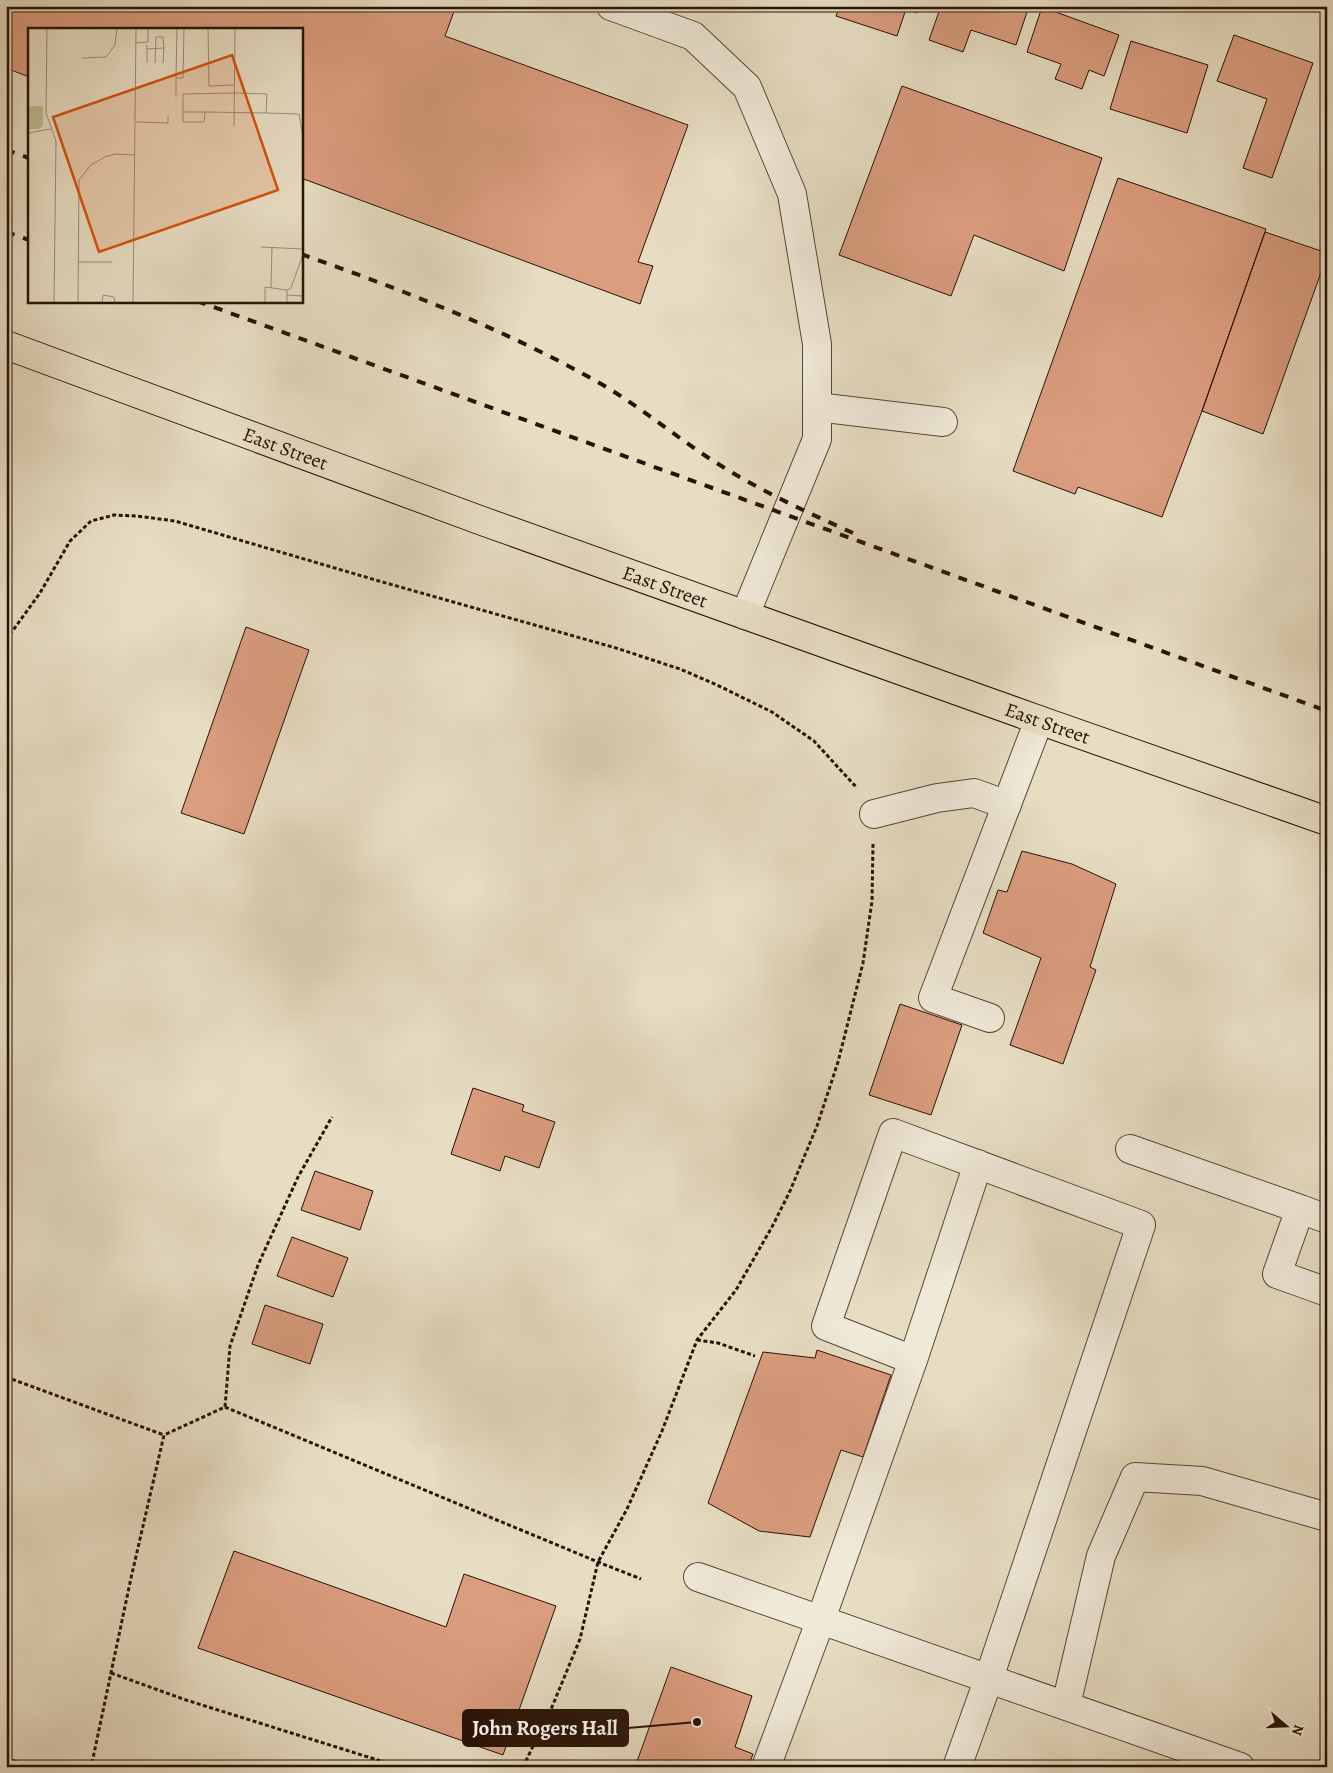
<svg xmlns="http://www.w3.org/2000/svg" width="1333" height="1773" font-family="Alegreya,serif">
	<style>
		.building { fill: #da9d7e; stroke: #281207 }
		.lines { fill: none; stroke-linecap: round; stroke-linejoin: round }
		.minor-casing { stroke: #584536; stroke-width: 30 }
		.major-casing { stroke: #281207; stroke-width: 30 }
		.path { stroke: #281207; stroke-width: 3; stroke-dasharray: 4 2.5; stroke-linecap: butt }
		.minor { stroke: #efe9d8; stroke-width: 28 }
		.major { stroke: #e7ddc3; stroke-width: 28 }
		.rail { stroke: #281207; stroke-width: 4; stroke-dasharray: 9 9; stroke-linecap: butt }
		.labels { text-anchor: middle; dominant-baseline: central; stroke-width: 5; stroke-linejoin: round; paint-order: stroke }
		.street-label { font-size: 20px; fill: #281207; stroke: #efe9d8 }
		.inset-road { fill: none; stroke: #9b8c78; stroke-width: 1 }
		.view { fill: #d5520c; fill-opacity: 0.15; stroke: #d5520c; stroke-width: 2.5 }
		.inset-edge { fill: none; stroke: #281207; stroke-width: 2.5 }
		.leader { fill: none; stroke: #281207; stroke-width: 2 }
		.callout-dot { fill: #281207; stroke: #efe9d8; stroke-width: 2 }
		.callout { fill: #281207; stroke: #281207; stroke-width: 2 }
		.callout-label { font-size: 21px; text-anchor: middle; font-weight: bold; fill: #fff }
	</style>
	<rect width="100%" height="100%" fill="#e7ddc3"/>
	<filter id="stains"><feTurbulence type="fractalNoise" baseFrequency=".004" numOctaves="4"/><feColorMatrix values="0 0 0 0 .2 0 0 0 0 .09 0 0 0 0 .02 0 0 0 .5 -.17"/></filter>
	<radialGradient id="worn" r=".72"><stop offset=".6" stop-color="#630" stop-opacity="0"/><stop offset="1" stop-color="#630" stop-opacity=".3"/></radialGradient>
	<!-- building -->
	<path class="building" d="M6 6H456L445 36 688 125 638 262 653 266 640 304 301 178V29H29V77L6 68Z
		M840 6H919L917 13 906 9 897 36 836 16Z
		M941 6H1029L1016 45 971 30 963 52 929 40Z
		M1042 7 1119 35 1104 76 1089 70 1082 89 1055 79 1061 64 1027 52Z
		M1234 35 1313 63 1272 178 1243 168 1267 99 1217 81Z
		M1131 41 1208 65 1187 133 1110 109Z
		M902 86 1102 158 1064 271 974 235 951 296 839 255Z
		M1118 178 1266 229 1202 411 1162 517 1078 487 1075 494 1013 471Z
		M1265 232 1327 253V256L1263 434 1202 411Z
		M246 627 309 650 244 834 181 813Z
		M1022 851 1072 864 1116 884 1090 967 1096 970 1063 1064 1010 1045 1041 958 983 933 998 890 1007 892Z
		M900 1004 962 1025 931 1115 869 1095Z
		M473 1088 524 1105 522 1111 555 1122 539 1168 505 1156 500 1171 451 1154Z
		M315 1171 373 1191 360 1230 301 1210Z
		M292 1237 348 1258 333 1297 277 1276Z
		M265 1305 323 1324 310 1364 252 1344Z
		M817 1350 891 1375 863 1457 841 1450 810 1537 759 1531 708 1503 763 1352 815 1358Z
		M234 1551 446 1627 464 1574 556 1606 503 1755 198 1648Z
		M671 1667 752 1696 735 1747 753 1754 748 1767H635Z
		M6 1757 34 1767H6Z"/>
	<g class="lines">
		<defs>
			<path id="minor" d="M611 6 693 36 747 87 792 194 817 344V439L745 615
				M817 407 943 422
				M874 814 937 798 974 793 1007 805
				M990 1018 933 998 1039 720
				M1130 1149 1300 1209
				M1327 1219 1300 1209 1277 1274 1327 1292
				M913 1360 978 1164
				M698 1577 1240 1767
				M1066 1705 1101 1556 1135 1477 1202 1481 1327 1517
				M766 1767 821 1619 913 1360 826 1326 893 1133 1141 1225 989 1678 957 1767"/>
			<g id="major">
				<path id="s1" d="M6 345 485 522 1039 720 1327 821"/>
			</g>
		</defs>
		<!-- minor casing -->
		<use href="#minor" class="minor-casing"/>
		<!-- major casing -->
		<use href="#major" class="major-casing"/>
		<!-- path -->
		<path class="path" d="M6 630 11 632
			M6 640 40 593 70 541 91 521 114 515 137 516 175 521 379 581 616 648 680 669 717 685 772 712 814 741 857 788
			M697 1340 718 1343 755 1356
			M6 1377 164 1435
			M225 1407 598 1562 641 1579
			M111 1673 186 1700 400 1767
			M92 1763 131 1578 164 1435 225 1407 230 1346 258 1265 298 1177 332 1117
			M523 1767 552 1707 580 1639 598 1562 627 1509 662 1431 697 1340 736 1290 773 1225 790 1191 817 1126 838 1062 863 963 872 901 873 844"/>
		<!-- minor -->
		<use href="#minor" class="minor"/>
		<!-- major -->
		<use href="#major" class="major"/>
		<!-- rail -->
		<path class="rail" d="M6 150 29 158
			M6 232 29 240
			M301 254C405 291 507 330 603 385 642 408 677 438 715 462 759 490 806 512 853 533
			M197 301 1327 711"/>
	</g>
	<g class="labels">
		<!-- street labels -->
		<g class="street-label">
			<text stroke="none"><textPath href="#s1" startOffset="298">East Street</textPath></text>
			<text stroke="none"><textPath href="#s1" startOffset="702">East Street</textPath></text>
			<text stroke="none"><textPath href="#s1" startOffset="1108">East Street</textPath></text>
		</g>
	</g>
	<!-- overview -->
	<g transform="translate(28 28)">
		<rect width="275" height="275" fill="#e7ddc3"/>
		<path d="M0 78H15V97L11 101H0Z" fill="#bdbf8f"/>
		<path class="inset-road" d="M19 0 18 85 28 113 26 275M149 0 148 50H155L156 0M180 0 181 58 206 57M108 15 120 14V0M119 21 136 20 135 35M54 30 78 29 87 17 89 0M119 35V17M127 35 128 9H135L136 20M206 65 239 66 238 85 177 84 176 94H155V66ZM148 69V50M155 84H177M238 85 271 86 275 109M108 94 140 95V88M206 98 207 0M0 105 23 101M233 219 275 221M50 234H84M243 260 244 219M259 262 263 260 275 226M259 267 275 268M50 275 51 152 63 137 77 129 87 126 107 127M74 275 75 267 86 269 87 275M105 275 108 0M237 275V259L259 262V275"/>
		<path class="view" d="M204 27 250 162 71 224 25 89Z"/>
		<rect width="275" height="275" class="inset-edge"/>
	</g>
	<!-- callouts -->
	<path class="leader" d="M697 1722L628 1728"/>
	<circle class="callout-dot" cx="697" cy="1722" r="5"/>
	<rect class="callout" x="463" y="1710" width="165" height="36" rx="5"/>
	<g class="callout-label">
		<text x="545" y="1735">John Rogers Hall</text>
	</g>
	<!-- margin -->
	<rect width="1333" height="1773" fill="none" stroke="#e7ddc3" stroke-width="25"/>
	<rect x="8" y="8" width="1318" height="1758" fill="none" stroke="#281207" stroke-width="2.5"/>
	<rect x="12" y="12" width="1308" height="1748" fill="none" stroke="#281207"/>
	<!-- north arrow -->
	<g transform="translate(1286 1726) rotate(109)" stroke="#efe9d8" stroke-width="4" paint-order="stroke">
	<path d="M0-4L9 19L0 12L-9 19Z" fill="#281207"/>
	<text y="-8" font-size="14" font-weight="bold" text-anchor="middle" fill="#281207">N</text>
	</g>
	<rect width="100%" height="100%" filter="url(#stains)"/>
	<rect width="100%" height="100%" fill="url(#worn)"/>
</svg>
